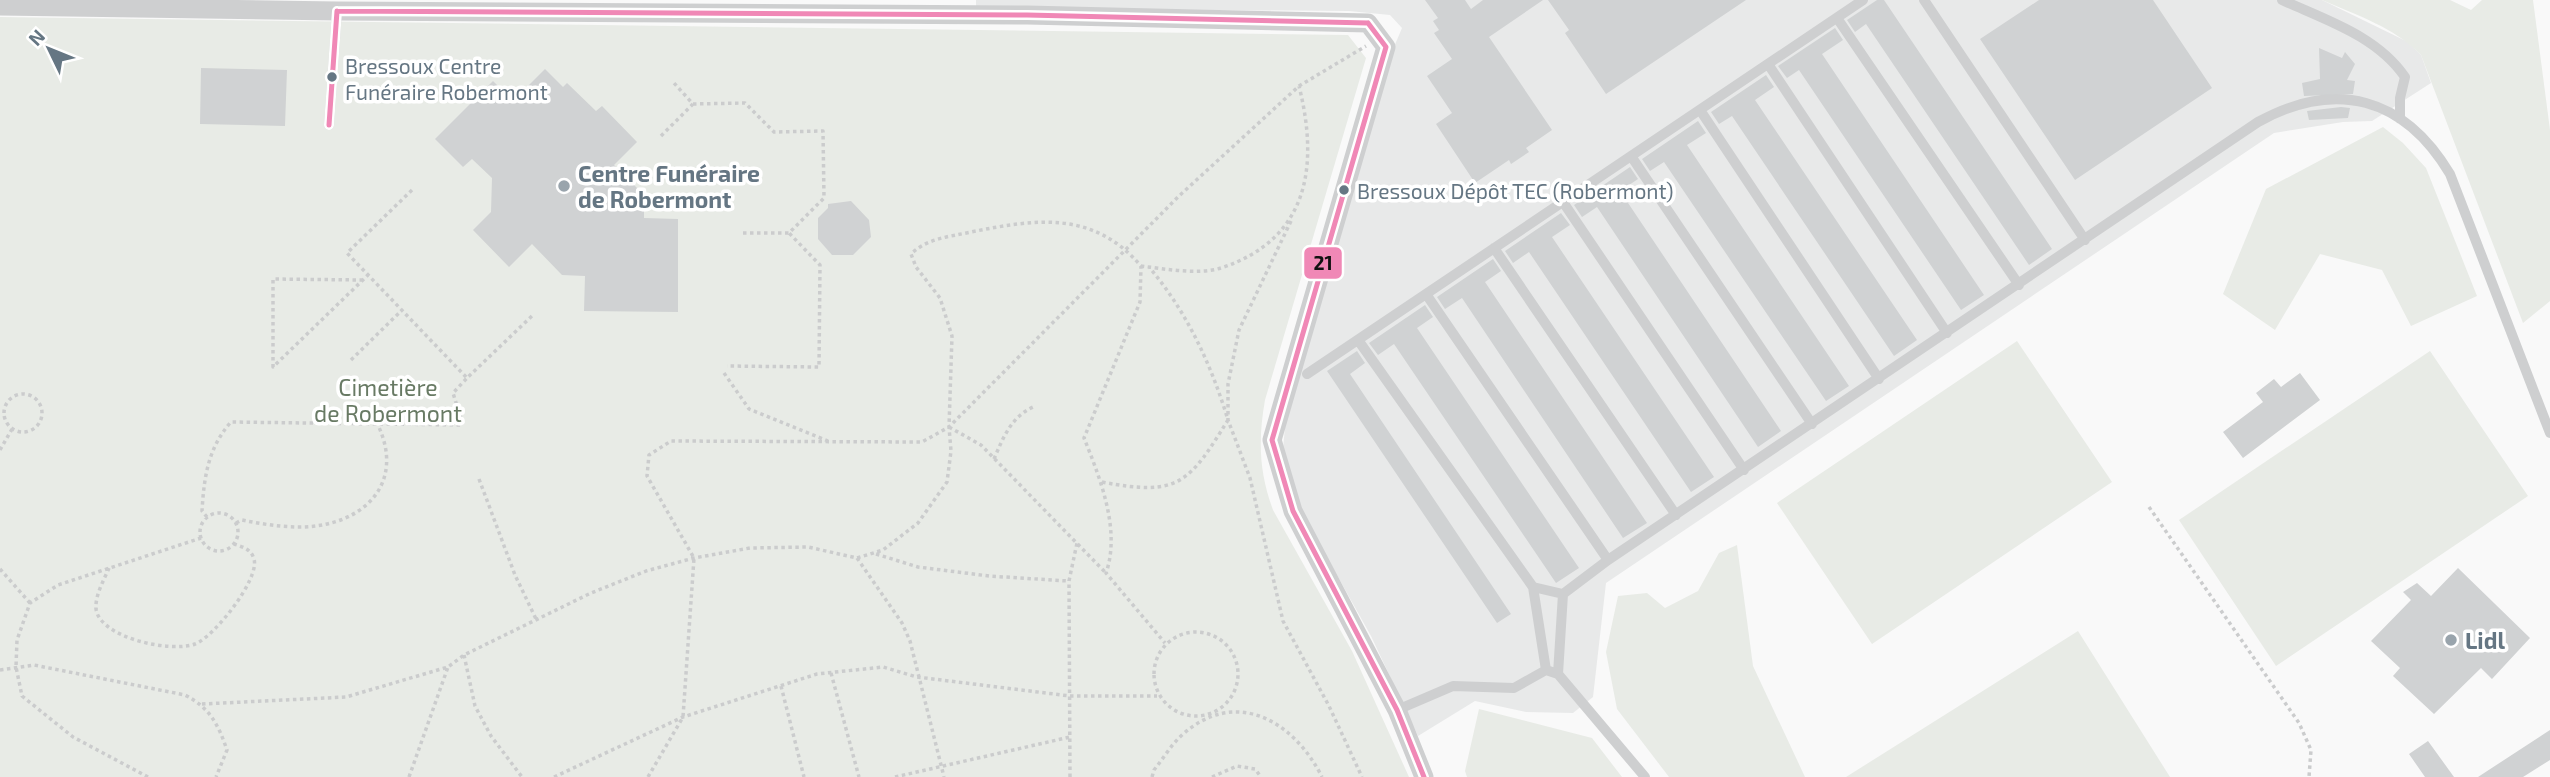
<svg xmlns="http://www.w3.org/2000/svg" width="2550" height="777" font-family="'Exo 2',sans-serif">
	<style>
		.built { fill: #e8e9e9 }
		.green { fill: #e8ebe6 }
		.building { fill: #d0d2d3 }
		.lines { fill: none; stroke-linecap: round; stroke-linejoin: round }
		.path { stroke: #cbcccd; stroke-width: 3.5; stroke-dasharray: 3.5 3.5; stroke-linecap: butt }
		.lane { stroke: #cecfd0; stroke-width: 10 }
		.street { stroke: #cecfd0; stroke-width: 19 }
		.bus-1-casing { stroke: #fff; stroke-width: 10 }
		.bus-1 { stroke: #f088b6; stroke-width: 5 }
		.bus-dot { fill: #657683; stroke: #fff; stroke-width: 2.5 }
		.poi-dot { fill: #99a4ac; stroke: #fff; stroke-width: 2.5 }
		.labels { text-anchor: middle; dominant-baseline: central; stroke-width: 7; stroke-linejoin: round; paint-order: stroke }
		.bus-label { font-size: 21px; fill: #657683; stroke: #fff; text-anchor: start }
		.poi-label { font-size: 23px; font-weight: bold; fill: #657683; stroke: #fff; text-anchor: start }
		.park-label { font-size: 23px; fill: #687a64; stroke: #fff }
		.line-badge { stroke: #fff; stroke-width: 2.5 }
		.pale-badge-label { font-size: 19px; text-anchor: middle; font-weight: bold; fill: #111 }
	</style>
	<rect width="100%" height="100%" fill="#f9f9f9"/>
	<!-- built -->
	<path class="built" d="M976 0H2322L2408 42 2421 55 2431 83 2372 121 2343 122 2274 133 1606 583 1593 697 1573 713 1526 712 1475 701 1418 736 1371 636 1300 509 1283 449 1285 427 1391 54 1402 28 1390 15 1349 11 976 8Z"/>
	<!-- green -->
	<path class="green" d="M2322 0H2450L2471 10 2482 0H2533L2550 130V301L2523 323 2421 55C2394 27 2356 15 2322 0Z
		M0 17 1348 35 1366 58 1265 400C1258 440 1259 472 1273 510L1352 651 1409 777H0Z
		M2383 127 2403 143 2426 168 2477 296 2411 326 2382 270 2320 254 2275 330 2223 294 2266 189Z
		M2017 341 2112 482 1872 644 1777 503Z
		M2430 351 2528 496 2276 666 2179 520Z
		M1737 545 1753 666 1805 777H1669L1617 709 1606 652 1618 596 1647 593 1665 608 1698 591 1719 553Z
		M2078 631 2170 777H1846Z
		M1479 709 1592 738 1622 777H1467L1465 771Z"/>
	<!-- building -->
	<path class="building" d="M1425 0H1465L1471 9 1483 0H1543L1489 37 1552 130 1526 148 1529 152 1511 164 1509 160 1475 183 1436 124 1452 113 1427 76 1452 59 1434 33 1439 30 1433 21 1438 18Z
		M1548 0H1746L1606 94 1565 33 1569 30Z
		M1877 0H1884L2052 249 2029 265 1866 24 1855 32 1847 20Z
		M2039 0H2153L2212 88 2075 180 1980 39Z
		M1835 28 1843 40 1822 54 1984 295 1961 310 1799 70 1787 78 1778 66Z
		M2319 48 2342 58 2345 52 2355 64 2347 80 2355 81 2353 94 2304 96 2302 83 2320 79Z
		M201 68 287 70 285 126 200 124Z
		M545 69 563 87 567 83 596 111 602 106 637 142 614 165 644 195V218L678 219V312L584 311 585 276 562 275 532 244 509 267 473 230 491 212 492 178 472 159 463 167 435 139 493 81 513 101Z
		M1766 75 1774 87 1755 100 1917 340 1894 356 1732 116 1719 124 1711 112Z
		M2341 107 2350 108 2348 118 2309 120 2307 111Z
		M1698 121 1706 133 1687 145 1849 386 1826 401 1664 162 1650 171 1642 159Z
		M1630 167 1638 179 1620 191 1781 431 1758 447 1597 207 1582 217 1574 205Z
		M851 201 869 220 871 237 853 255H832L818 239V218L828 208V204Z
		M1561 213 1570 225 1552 237 1714 477 1691 492 1529 252 1513 263 1505 251Z
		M1493 259 1501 271 1485 282 1647 523 1623 538 1462 298 1445 309 1437 297Z
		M1425 305 1433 317 1417 328 1579 568 1556 583 1394 344 1378 355 1369 343Z
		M1357 351 1365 363 1350 374 1511 614 1497 623 1327 371Z
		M2300 373 2320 400 2243 458 2223 432 2263 402 2256 393 2274 379 2281 387Z
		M2458 568 2530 638 2492 679 2481 668 2434 714 2393 676 2400 668 2371 641 2411 600 2403 592 2417 583 2431 596Z
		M2550 730V760L2523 777H2478Z
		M2428 741 2454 777H2425L2409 754Z"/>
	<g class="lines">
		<!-- path -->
		<path class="path" d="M693 104 745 103 774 132 823 131 824 198 789 233 820 265 819 367 727 366
			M661 136 693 104 674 83
			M412 190 347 253 467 378 534 314
			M1291 221 1239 330 1228 384V420L1250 478 1283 621 1329 706 1362 777
			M743 233H789
			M1141 266C1165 269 1198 275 1221 268 1309 239 1319 166 1299 86
			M363 280 273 279V367L368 275
			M351 360 402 310
			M724 373 749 409 828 441
			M4 413a19 19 0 1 1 38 0a19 19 0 1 1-38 0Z
			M949 427 981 445 1105 572
			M0 450 12 429
			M994 459C1003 438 1011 417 1033 407
			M479 479 515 575 536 619
			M1102 482C1179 497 1189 483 1228 420 1211 364 1187 312 1149 267
			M2149 507 2299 723 2311 750 2309 777
			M200 532a19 19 0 1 1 38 0a19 19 0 1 1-38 0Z
			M207 517 202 511C204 477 208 448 231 422L463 425 453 393 467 378
			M236 523 242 520C261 524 281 527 301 527 363 526 407 484 377 423
			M876 554 918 567 989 576 1068 581
			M857 558 902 623 910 641 944 777
			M109 568C104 580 95 595 96 609 100 638 171 653 195 644 214 637 260 579 254 559 251 549 243 547 234 544
			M0 569 30 603
			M1154 674a42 42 0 1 1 84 0a42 42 0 1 1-84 0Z
			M464 655 475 706 491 736 522 777
			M0 670 34 665 185 695C210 708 218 724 227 750L216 777
			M831 673 859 777
			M781 686 804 777
			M202 704 346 697 448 667 464 655 591 593 646 571 694 558 750 548 808 547 857 558 883 550 918 523 947 482 951 451 949 427 952 336 940 298 916 267 911 254C928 238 948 237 971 232 1036 219 1093 210 1141 266L1140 302 1084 438C1100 478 1121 530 1106 573L1165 643
			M148 777 73 737 22 696 16 667 17 640 30 603 58 585 201 538
			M409 777 448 667
			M554 777 683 717 817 674 883 667 917 677 1070 696H1157
			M648 777 683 717 694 558 647 476 649 455 671 441 922 442 949 427 1179 196 1299 86 1366 46
			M895 777 1070 737
			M1070 777 1069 581 1077 543
			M1152 777 1154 770C1163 759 1171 745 1181 736 1235 686 1294 721 1322 777
			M1212 777 1237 766 1255 769 1261 777"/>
		<!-- lane -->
		<path class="lane" d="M1924 0 2085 240
			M2282 0C2326 20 2377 36 2405 77L2400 98V119
			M1837 18 2019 285
			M1768 64 1947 333
			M1700 110 1879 379
			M329 125 337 11
			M1631 156 1812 424
			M1563 202 1744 470
			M1494 248 1676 515
			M1426 294 1608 560
			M1358 340 1533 587 1546 670
			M1307 374 1863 0
			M1533 587 1563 594 1608 560 2258 122C2336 79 2404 97 2450 174L2550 433
			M1558 674 1563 594
			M1397 710 1453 686 1514 688 1546 670 1558 674 1645 777"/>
		<!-- street -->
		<path class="street" d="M0 6 337 11 1027 15 1368 23 1386 47 1272 440 1293 511 1397 710 1424 777"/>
		<defs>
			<path id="bus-1" d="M337 11 1027 15 1368 23
				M1368 23 1386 47 1272 440 1293 511 1397 710 1424 777
				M329 125 337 11"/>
		</defs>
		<!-- bus-1 casing -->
		<use href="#bus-1" class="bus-1-casing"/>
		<!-- bus-1 -->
		<use href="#bus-1" class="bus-1"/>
	</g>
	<!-- markers -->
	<g class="bus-dot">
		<circle cx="332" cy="77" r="6"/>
		<circle cx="1344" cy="190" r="6"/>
	</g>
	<g class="poi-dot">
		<circle cx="564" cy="186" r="7"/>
		<circle cx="2451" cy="640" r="7"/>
	</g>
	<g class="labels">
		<!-- bus labels -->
		<g class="bus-label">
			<text x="345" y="65">Bressoux Centre<tspan x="345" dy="26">Funéraire Robermont</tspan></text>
			<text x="1357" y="190">Bressoux Dépôt TEC (Robermont)</text>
		</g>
		<!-- poi labels -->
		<g class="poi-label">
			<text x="578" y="173">Centre Funéraire<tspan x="578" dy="26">de Robermont</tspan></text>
			<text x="2465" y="640">Lidl</text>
		</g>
		<!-- park labels -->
		<g class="park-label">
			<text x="388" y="387">Cimetière<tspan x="388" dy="26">de Robermont</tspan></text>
		</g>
	</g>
	<rect class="line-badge" x="1303" y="246" width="40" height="34" rx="7" fill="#f088b6"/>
	<g class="pale-badge-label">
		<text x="1323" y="270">21</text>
	</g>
	<!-- north arrow -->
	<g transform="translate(49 49) rotate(313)" stroke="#ffffff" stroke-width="5" paint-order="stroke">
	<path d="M0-5L12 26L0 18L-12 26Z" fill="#657683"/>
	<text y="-10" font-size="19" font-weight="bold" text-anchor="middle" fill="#657683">N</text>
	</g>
</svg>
